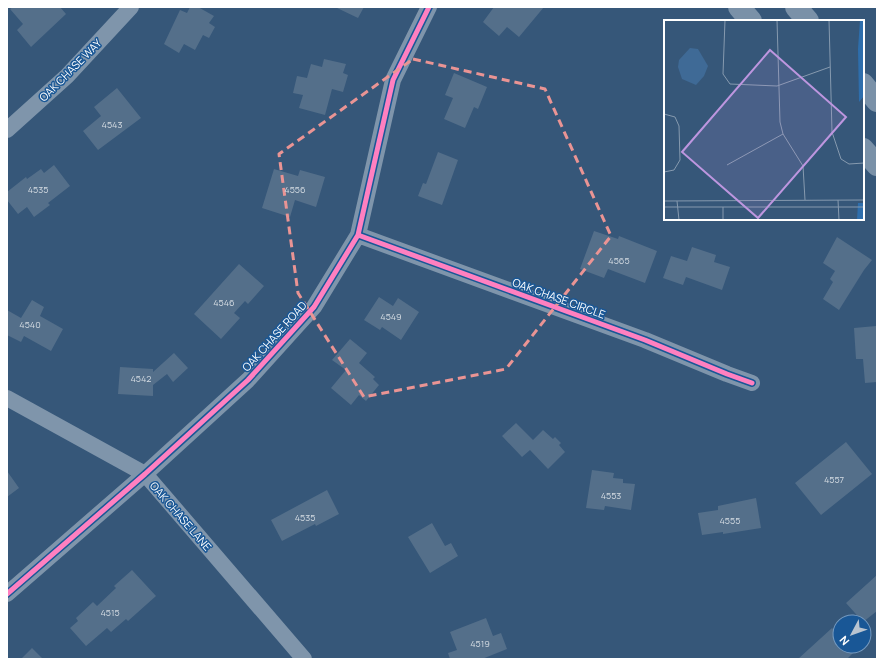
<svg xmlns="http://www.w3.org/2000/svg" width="884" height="666" font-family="Manrope,sans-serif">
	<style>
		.building { fill: #546f8a }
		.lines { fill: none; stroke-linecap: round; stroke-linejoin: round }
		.minor { stroke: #7f95ab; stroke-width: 16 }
		.secondary { stroke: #7a91a8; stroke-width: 22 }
		.cycleway-casing { stroke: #195796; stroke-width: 8 }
		.cycleway { stroke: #ff80c0; stroke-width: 5 }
		.marked { fill: none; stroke: #ea9494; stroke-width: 3; stroke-dasharray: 8 5; stroke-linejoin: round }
		.labels { text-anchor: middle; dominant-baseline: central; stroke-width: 3; stroke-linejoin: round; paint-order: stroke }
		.number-label { font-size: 9px; fill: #d4dbe2 }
		.street-label { font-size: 11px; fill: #fff; stroke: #195796 }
		.inset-road { fill: none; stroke: #869aaf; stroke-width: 1 }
		.view { fill: #bd96df; fill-opacity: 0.15; stroke: #bd96df; stroke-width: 2 }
		.inset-edge { fill: none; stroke: #fff; stroke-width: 2 }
	</style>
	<rect width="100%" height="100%" fill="#365779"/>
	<!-- building -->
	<path class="building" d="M13 7H60L66 14 31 47 17 30 23 24 10 9Z
		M190 7H198L214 16 209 23 215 27 209 38 203 35 195 50 184 44 179 53 164 44 180 10 187 13Z
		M335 7H364L358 18Z
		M494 7H544L519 37 507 27 499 36 483 22Z
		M324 59 346 64 343 73 348 75 343 92 332 89 325 115 299 108 303 95 293 93 297 76 307 78 311 64 322 67Z
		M454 73 487 87 478 109 474 107 465 128 444 119 453 98 445 95Z
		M117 88 141 118 98 150 83 131 101 116 94 107Z
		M438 152 458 160 442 205 418 196 423 183 426 184Z
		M54 165 70 186 48 203 50 205 34 217 27 207 18 214 7 200V192L26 177 27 179 41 169 44 173Z
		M274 169 298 176 300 170 325 177 316 207 295 200 290 217 262 208Z
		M594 231 618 239 619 236 657 251 645 283 608 269 604 278 580 269Z
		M837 237 872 260 864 270 839 310 823 299 833 282 830 279 835 271 823 263Z
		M692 247 716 255 714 262 730 267 722 290 686 277 683 285 663 278 671 256 687 261Z
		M239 264 264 286 248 304 245 301 234 313 240 318 221 339 194 314Z
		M379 297 393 306 398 298 419 312 401 340 382 327 380 330 364 320Z
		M32 300 44 307 40 316 63 329 51 351 24 336 21 342 7 335V310L21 318Z
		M876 326 877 344V382L865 383 863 359H856L854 328Z
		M350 339 367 353 359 363 375 377 373 379 379 385 366 401 359 395 351 405 331 388 346 370 332 360Z
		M174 353 188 368 173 382 167 374 153 385V396L118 394 120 367 153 369V372Z
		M516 423 533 440 543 430 553 439 555 437 561 443 559 445 565 452 548 469 530 450 522 457 502 436Z
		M846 442 872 474 821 515 795 483Z
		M592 470 614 473 613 478 623 479V483L635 484 631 510 605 506 604 510 586 508Z
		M7 471 19 488 7 497Z
		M327 490 339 514 316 526 315 524 282 541 271 520Z
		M756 498 761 528 723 534V532L702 535 698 513 718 510V506Z
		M432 523 445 546 451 543 458 556 430 573 408 537Z
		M132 570 156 596 128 621 126 619 111 632 107 628 86 646 70 628 78 621 76 618 93 602 97 606 116 588 114 586Z
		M877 575V611L863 622 846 603Z
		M486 618 493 636 501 633 507 649 482 659H450L448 653 457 650 450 632Z
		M832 628 840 637V646H848L854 652 847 659H798Z
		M32 648 43 659H21Z"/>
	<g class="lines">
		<!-- minor -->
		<path class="minor" d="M7 130 67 76 131 7
			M358 235 645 340 727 374 752 383
			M7 398 145 474 304 659
			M7 594 145 474 248 380 314 307 358 235 393 80 429 7"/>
		<!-- secondary -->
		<path class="secondary" d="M739 7 751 21
			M796 7 808 21
			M863 84 877 101
			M863 149 877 165"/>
		<defs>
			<path id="cycleway" d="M358 235 645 340 727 374 752 383
				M7 594 145 474 248 380 314 307 358 235 393 80 429 7"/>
		</defs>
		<!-- cycleway casing -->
		<use href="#cycleway" class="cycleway-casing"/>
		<!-- cycleway -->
		<use href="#cycleway" class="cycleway"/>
	</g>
	<!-- marked area -->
	<path class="marked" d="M413 59 545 89 611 236 506 369 364 397 298 293 279 154Z"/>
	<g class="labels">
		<!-- number labels -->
		<g class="number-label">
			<text x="112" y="124">4543</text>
			<text x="38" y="189">4535</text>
			<text x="295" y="189">4556</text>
			<text x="619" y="260">4565</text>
			<text x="224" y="302">4546</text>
			<text x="391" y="316">4549</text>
			<text x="30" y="324">4540</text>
			<text x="141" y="378">4542</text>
			<text x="834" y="479">4557</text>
			<text x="611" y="495">4553</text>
			<text x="305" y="517">4535</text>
			<text x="730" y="520">4555</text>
			<text x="110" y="612">4515</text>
			<text x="480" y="643">4519</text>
		</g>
		<!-- street labels -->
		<g class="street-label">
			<text transform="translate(70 70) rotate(-45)">OAK CHASE WAY</text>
			<text transform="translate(559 298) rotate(20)">OAK CHASE CIRCLE</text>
			<text transform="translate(274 336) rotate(-48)">OAK CHASE ROAD</text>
			<text transform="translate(181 516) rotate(49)">OAK CHASE LANE</text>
		</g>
	</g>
	<!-- overview -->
	<g transform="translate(664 20)">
		<rect width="200" height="200" fill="#365779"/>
		<path d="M196 0H200V76L195 82 194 29ZM194 183H200V200H193Z" fill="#2e6eac"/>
		<path d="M26 28 34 29 44 46 40 56 32 65 18 59 14 47 15 40Z" fill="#3f6a96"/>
		<path class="inset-road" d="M61 0 59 54 66 64 113 66 166 47M113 0 116 102 119 114 139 146 141 180M165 0 168 112 177 139 185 144 200 143M0 94 11 97 15 106 16 140 10 150 0 152M63 145 119 114M174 180 175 200M0 181 200 180M13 181 15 200M0 187H200M59 200V187"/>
		<path class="view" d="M106 30 182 97 94 198 18 132Z"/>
		<rect width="200" height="200" class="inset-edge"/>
	</g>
	<!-- border -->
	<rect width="884" height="666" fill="none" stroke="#ffffff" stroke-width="16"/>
	<!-- north arrow -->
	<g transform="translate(852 634) rotate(229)"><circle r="19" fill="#195796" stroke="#759ac0"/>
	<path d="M0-3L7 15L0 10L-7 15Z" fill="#b9c4d0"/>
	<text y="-6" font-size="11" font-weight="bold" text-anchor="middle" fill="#ffffff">N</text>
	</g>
</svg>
